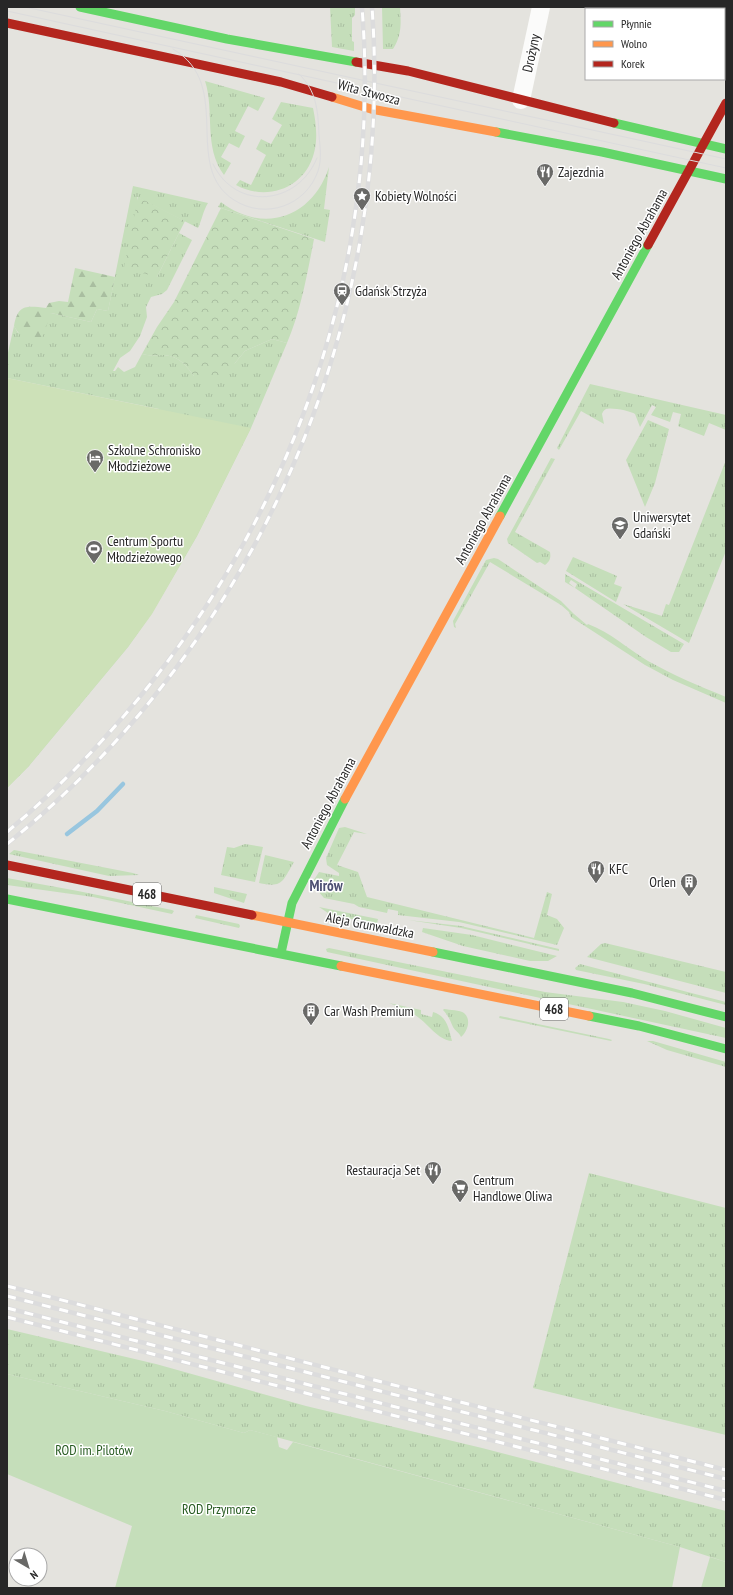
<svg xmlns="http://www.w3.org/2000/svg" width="733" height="1595" font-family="'PT Sans Narrow',sans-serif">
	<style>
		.grass { fill: url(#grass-tufts) }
		.forest { fill: url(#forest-firs) }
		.park { fill: url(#park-crowns) }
		.garden { fill: #c5deba }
		.pitch { fill: #cde1b8 }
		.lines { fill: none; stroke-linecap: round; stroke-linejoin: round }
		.stream { stroke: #98c6df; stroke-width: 4.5 }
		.street { stroke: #fbfbfa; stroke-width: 18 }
		.fast { stroke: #63d668; stroke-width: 9 }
		.slow { stroke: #ff974d; stroke-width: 9 }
		.jam { stroke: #b3261e; stroke-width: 9 }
		.tram { stroke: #dcdcdd; stroke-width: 1 }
		.rail-casing { stroke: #dcdcdd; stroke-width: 4.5 }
		.rail { stroke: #fff; stroke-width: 3; stroke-dasharray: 9; stroke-linecap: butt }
		.labels { text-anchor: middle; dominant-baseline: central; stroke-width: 3; stroke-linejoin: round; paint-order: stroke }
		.shield { fill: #fff; stroke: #686868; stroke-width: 1 }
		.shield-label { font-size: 13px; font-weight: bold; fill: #272727 }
		.street-label { font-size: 14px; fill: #272727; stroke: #fff }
		.poi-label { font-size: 14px; fill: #272727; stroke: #fff; text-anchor: start }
		.park-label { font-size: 14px; fill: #275b21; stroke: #fff }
		.neighbourhood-label { font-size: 15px; font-weight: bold; fill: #4d5072; stroke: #fff }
	</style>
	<defs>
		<pattern id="grass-tufts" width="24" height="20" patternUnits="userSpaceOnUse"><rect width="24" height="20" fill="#c5deba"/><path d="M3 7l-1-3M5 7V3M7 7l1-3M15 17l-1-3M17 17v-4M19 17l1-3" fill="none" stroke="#a9bea0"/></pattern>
		<pattern id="forest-firs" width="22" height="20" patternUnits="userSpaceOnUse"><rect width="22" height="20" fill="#c5deba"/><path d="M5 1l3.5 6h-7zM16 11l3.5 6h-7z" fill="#a9bea0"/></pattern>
		<pattern id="park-crowns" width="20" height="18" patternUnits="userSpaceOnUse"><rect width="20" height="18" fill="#c5deba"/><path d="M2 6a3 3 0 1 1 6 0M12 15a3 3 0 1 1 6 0" fill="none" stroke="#a9bea0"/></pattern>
	</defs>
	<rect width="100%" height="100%" fill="#e4e3de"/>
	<!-- grass -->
	<path class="grass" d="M330 7H355V15L352 18V41L354 42V51L332 47Z
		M382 7H400C401 23 402 35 393 49H383Z
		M205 81 265 98 258 111 248 106 235 131 245 136 239 148 229 143 221 157 231 163 224 175C203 146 215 112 205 81Z
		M281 102 313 108C316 122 318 139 314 153 305 188 267 202 236 185L240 180 251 185 266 155 256 149 261 139 271 144 282 125 272 119Z
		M329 167 324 209 330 210 325 242 218 207 221 202C264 235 313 217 329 167Z
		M133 186 208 203C203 211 202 220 198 228L137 197 157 277 179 233 192 240 167 290 162 294 151 297 146 307 147 317 140 336 130 351 120 358 113 371H115L118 367 124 372 135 367 142 354C149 356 154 355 161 355 178 355 185 364 194 376L235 363 245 351 272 339 287 343 251 428 197 536 152 613 128 647 28 767 7 788 159 409 7 378V357L14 326 18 333 51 313 91 322 97 309 108 311Z
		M590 384 726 415V430L709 423 704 436 678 426 681 414 673 412 670 422 651 415 656 407 652 405 640 427 635 414C631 411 611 407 606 409 603 411 603 412 602 414L604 424 581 411 559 450 557 448Z
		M648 420 669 429 655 483 645 507 626 460Z
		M551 458 555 459 515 532 550 552C551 558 550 561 545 565L540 562 537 563 508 543 507 539Z
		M726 460V551L689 643 623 604 662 616 666 604 669 605Z
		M573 557 617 576 614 584 622 587 616 602 566 571Z
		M494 558 498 559 561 601 574 614 587 625 588 624C610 632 628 649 648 661 673 675 699 686 726 697V703L673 680 645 665 571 617 569 612 561 605 490 562 455 624 456 628 454 627 453 621 486 560Z
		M565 574 684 644 679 652H671L646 637 575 588 577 584 571 580 569 583 575 588 565 582Z
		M345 827 367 834 354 832 337 865 358 872 367 897 534 938 547 892 552 894 547 915 557 919 564 928 557 945 459 922 398 915V911L388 909 387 913 359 907 354 904 324 898 318 891 311 890 310 886 319 872 339 876V873L327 865 326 858 339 828Z
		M245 844 263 847 255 882 221 875 227 847 234 848Z
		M14 850 133 873 139 875 109 876 9 854Z
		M265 855 294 862C282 882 283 888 259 883Z
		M7 878 78 891 172 910 174 911 172 914 93 897 7 885Z
		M214 887 247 894 244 903 214 893Z
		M319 907 378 919 377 924 331 915Z
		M196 915 239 924 240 926 239 928 195 918Z
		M408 920 461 926 559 949V951L461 928Z
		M423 928 472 935 557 956 548 961H530L463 946 422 932Z
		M605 943 726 972V993L587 957 601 944Z
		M329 948 545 992 623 1002 665 1011 726 1028V1038L327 952 326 949Z
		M580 964 726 1002V1005L644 984 576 970 575 968Z
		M389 1003 421 1010V1014L432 1017 433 1012C447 1016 449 1029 452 1041 437 1040 428 1023 415 1015 407 1010 398 1006 389 1003Z
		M444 1009C450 1010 460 1010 464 1013 472 1020 467 1032 461 1037 459 1032 455 1031 453 1027 450 1020 448 1015 443 1010Z
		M500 1016 609 1039 612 1040 611 1041 499 1018Z
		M647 1041H653L726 1062V1067L667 1050Z
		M589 1173 726 1208V1435L533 1388Z
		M7 1329 156 1364 306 1406 482 1448 726 1511V1562L680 1547 250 1430 244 1433 165 1411 7 1374Z"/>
	<!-- forest -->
	<path class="forest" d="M75 268 115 277 108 311 97 309 91 322 51 313 41 341C27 339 21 339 14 326 18 304 26 306 46 308L49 303 59 301 68 302Z"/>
	<!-- park -->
	<path class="park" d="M138 197 185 221 157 277 124 268Z
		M221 208 314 239C307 275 301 310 287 343L272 339 245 351 235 363 215 379 194 376C185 364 178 355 161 355 154 355 149 356 142 354L157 327 174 302Z"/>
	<!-- garden -->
	<path class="garden" d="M7 1374 165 1411 244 1433 250 1430 277 1437 279 1447 287 1450 293 1442 680 1547 672 1588H115L132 1526 7 1474Z
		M710 1557 726 1562V1588H701Z"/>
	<!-- pitch -->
	<path class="pitch" d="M7 378 251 428 197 536 152 614 128 647 28 767 7 788Z"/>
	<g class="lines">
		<!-- stream -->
		<path class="stream" d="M67 834 97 811 123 784"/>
		<!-- street -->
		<path class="street" d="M521 100 541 7"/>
		<!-- fast -->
		<path class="fast" d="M80 7 227 39 356 62
			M614 123 726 149
			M496 132 602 152 726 179
			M500 516 648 245
			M7 899 341 966
			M433 952 632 993 726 1017
			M281 953 292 903 345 799
			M589 1016 639 1026 726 1049"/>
		<!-- slow -->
		<path class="slow" d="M332 97 371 109 496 132
			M345 799 500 516
			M252 915 433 952
			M341 966 589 1016"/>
		<!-- jam -->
		<path class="jam" d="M7 23 281 82 332 97
			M356 62 408 71 614 123
			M648 245 726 103
			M7 865 252 915"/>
		<!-- tram -->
		<path class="tram" d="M25 7 726 159
			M7 11 726 168
			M173 49C235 85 181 166 234 200 265 220 306 206 318 171 322 159 320 147 319 135 318 112 317 91 299 74
			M213 164C236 212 298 205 317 158"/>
		<defs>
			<path id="rail" d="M7 832C247 629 387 323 362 7
				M7 844C255 644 395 325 372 7
				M7 1286 726 1470
				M7 1296 726 1479
				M7 1308 726 1491
				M7 1317 726 1500"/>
		</defs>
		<!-- rail casing -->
		<use href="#rail" class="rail-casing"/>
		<!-- rail -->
		<use href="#rail" class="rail"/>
	</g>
	<!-- icons -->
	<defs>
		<symbol id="restaurant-pin" viewBox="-11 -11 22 30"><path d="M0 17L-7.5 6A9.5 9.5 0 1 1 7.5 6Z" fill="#696967" stroke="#fff"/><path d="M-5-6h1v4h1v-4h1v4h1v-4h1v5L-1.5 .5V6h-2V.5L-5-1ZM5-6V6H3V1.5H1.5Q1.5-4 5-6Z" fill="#fff"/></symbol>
		<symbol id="sight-pin" viewBox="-11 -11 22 30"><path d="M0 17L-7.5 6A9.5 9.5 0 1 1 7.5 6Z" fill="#696967" stroke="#fff"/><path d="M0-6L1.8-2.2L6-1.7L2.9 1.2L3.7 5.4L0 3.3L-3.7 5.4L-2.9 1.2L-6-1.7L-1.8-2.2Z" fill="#fff"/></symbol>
		<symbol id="station-pin" viewBox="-11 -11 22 30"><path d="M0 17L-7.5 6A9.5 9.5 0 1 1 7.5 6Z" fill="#696967" stroke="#fff"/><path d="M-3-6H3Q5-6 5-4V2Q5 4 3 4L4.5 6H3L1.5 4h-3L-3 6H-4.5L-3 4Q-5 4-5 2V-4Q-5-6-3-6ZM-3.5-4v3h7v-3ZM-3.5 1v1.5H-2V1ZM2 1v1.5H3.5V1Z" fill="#fff"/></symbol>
		<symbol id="hotel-pin" viewBox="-11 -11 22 30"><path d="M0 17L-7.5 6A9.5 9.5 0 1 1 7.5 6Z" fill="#696967" stroke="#fff"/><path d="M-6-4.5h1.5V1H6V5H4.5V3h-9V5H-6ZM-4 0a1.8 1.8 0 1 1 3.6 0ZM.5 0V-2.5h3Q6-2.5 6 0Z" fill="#fff"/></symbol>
		<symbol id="university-pin" viewBox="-11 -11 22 30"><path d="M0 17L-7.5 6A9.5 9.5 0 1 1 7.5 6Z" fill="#696967" stroke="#fff"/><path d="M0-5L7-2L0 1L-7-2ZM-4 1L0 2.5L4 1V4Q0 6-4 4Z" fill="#fff"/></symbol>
		<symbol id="stadium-pin" viewBox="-11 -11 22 30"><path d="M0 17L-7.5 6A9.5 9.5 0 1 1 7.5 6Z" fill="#696967" stroke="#fff"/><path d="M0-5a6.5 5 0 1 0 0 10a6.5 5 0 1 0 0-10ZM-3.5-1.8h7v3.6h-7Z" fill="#fff"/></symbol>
		<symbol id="building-pin" viewBox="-11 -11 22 30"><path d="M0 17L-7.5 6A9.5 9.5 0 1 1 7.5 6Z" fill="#696967" stroke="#fff"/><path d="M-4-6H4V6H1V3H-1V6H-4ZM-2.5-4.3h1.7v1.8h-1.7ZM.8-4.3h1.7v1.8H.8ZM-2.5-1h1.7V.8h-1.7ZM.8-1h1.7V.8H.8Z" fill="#fff"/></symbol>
		<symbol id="supermarket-pin" viewBox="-11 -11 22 30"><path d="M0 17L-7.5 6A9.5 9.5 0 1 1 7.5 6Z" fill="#696967" stroke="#fff"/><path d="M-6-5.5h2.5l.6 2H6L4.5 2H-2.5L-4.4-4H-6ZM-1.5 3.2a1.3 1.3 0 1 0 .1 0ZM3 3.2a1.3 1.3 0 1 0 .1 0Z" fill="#fff"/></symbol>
	</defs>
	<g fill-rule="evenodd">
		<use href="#restaurant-pin" x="535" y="162" width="20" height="27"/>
		<use href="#sight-pin" x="352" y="186" width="20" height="27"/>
		<use href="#station-pin" x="332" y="281" width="20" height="27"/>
		<use href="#hotel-pin" x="85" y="448" width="20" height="27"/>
		<use href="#university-pin" x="610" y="515" width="20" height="27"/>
		<use href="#stadium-pin" x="84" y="539" width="20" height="27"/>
		<use href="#restaurant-pin" x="586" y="859" width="20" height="27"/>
		<use href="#building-pin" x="679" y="872" width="20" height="27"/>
		<use href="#building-pin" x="301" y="1001" width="20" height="27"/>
		<use href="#restaurant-pin" x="423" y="1160" width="20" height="27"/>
		<use href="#supermarket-pin" x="450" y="1178" width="20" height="27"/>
	</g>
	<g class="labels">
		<!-- shield labels -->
		<g class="shield">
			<rect x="133" y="883" width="28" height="22" rx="3"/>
			<rect x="540" y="998" width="28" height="22" rx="3"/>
		</g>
		<g class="shield-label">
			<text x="147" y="894">468</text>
			<text x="554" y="1009">468</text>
		</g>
		<!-- street labels -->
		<g class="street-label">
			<text transform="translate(531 53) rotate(-78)">Drożyny</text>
			<text transform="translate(369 92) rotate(15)">Wita Stwosza</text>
			<text transform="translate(639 234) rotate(-61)">Antoniego Abrahama</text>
			<text transform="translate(483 519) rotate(-61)">Antoniego Abrahama</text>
			<text transform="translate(328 803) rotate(-62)">Antoniego Abrahama</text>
			<text transform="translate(370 925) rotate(11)">Aleja Grunwaldzka</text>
		</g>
		<!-- poi labels -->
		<g class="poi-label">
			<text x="558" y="172">Zajezdnia</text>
			<text x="375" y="196">Kobiety Wolności</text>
			<text x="355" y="291">Gdańsk Strzyża</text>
			<text x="108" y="450">Szkolne Schronisko<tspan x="108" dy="16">Młodzieżowe</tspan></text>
			<text x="633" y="517">Uniwersytet<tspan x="633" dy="16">Gdański</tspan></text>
			<text x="107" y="541">Centrum Sportu<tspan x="107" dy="16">Młodzieżowego</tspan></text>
			<text x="609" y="869">KFC</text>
			<text x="676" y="882" text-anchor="end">Orlen</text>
			<text x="324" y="1011">Car Wash Premium</text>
			<text x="420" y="1170" text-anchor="end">Restauracja Set</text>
			<text x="473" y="1180">Centrum<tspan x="473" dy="16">Handlowe Oliwa</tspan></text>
		</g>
		<!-- park labels -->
		<g class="park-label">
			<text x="94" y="1450">ROD im. Pilotów</text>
			<text x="219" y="1509">ROD Przymorze</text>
		</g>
		<!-- neighbourhood labels -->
		<g class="neighbourhood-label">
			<text x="326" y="885">Mirów</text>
		</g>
	</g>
	<!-- border -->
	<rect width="733" height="1595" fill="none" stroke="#272727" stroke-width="16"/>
	<!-- legend -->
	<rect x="585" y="8" width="140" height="72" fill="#ffffff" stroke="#a9a9a9"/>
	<rect x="593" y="21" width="20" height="6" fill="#63d668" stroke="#a9a9a9"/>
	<text x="621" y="28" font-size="12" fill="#272727">Płynnie</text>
	<rect x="593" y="41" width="20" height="6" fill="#ff974d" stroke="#a9a9a9"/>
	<text x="621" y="48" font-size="12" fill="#272727">Wolno</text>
	<rect x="593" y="61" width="20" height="6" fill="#b3261e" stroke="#a9a9a9"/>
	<text x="621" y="68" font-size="12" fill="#272727">Korek</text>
	<!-- north arrow -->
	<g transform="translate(28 1567) rotate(142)"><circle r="19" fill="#ffffff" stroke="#a9a9a9"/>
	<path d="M0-3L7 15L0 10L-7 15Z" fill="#696967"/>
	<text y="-6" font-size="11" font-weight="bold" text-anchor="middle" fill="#272727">N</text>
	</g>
</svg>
